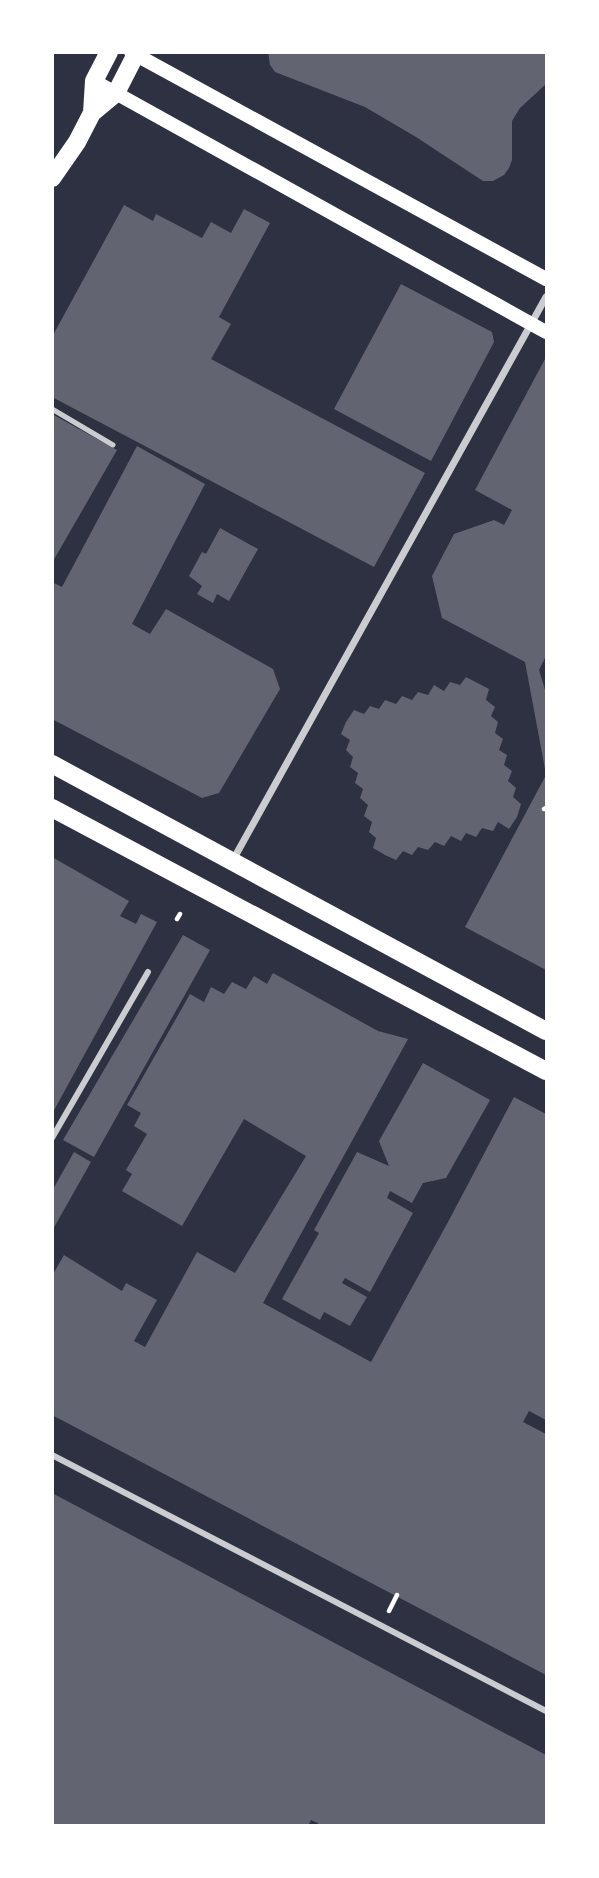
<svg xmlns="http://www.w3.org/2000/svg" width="599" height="1878" font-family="Inter,sans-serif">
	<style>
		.building { fill: #626471 }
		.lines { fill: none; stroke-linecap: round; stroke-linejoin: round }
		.path { stroke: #fff; stroke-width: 4.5 }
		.service { stroke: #caccd0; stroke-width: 5 }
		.pedestrian { stroke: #caccd0; stroke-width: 6 }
		.minor { stroke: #caccd0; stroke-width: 7 }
		.secondary { stroke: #fff; stroke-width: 14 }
		.primary { stroke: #fff; stroke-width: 18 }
	</style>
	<rect width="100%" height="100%" fill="#2d3142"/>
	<!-- building -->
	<path class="building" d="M268 52H546V84L520 108 512 121V160L509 168 504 175 493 181H483L416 137 365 107 275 72 270 65Z
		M124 205 153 221 156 214 202 238 211 222 231 233 244 209 270 223 219 317 231 324 211 359 425 473 374 567 52 397V337Z
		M401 284 492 332 494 342 431 461 334 409Z
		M545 359 546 360V656L539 670 546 693 545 769 525 662 442 618 432 576 454 534 494 520 504 525 512 510 475 490Z
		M52 414 117 450 52 563Z
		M137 446 205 484 132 624 150 634 166 609 273 669 280 689 219 793 202 798 52 719V582L62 587Z
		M220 528 258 549 229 601 217 594 213 603 197 594 202 586 189 576 202 552 206 554Z
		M466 677 489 689 486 700 495 707 491 716 498 722 495 733 503 739 499 750 507 755 504 765 512 771 508 781 516 788 513 797 521 804 517 817 509 829 498 822 493 831 482 828 476 837 466 833 461 841 451 836 444 846 435 842 428 850 418 847 412 855 403 851 396 860 385 855 373 848 376 838 369 832 372 822 364 816 368 805 360 798 363 789 355 783 358 773 350 767 353 757 346 750 350 740 341 734 346 722 354 710 364 714 370 706 379 709 385 700 396 704 402 696 412 700 418 692 428 695 434 685 444 691 450 682 460 685Z
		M546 775V970L465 927Z
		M52 857 129 901 120 916 136 924 141 914 157 922 52 1114Z
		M183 935 210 950 94 1157 63 1140Z
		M273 973 378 1031 408 1039 263 1303 371 1362 448 1222 514 1097 546 1114V1420L529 1411 523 1422 546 1434V1675L52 1415V1276L64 1255 122 1291 126 1283 157 1300 134 1341 145 1347 197 1252 235 1273 306 1156 244 1119 182 1226 122 1191 132 1174 126 1170 147 1134 134 1126 141 1113 127 1105 190 994 204 1002 211 987 224 994 232 982 246 989 254 976 267 984Z
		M423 1063 490 1100 446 1178 423 1183 412 1203 390 1191 387 1198 413 1213 370 1292 345 1278 342 1283 367 1297 350 1326 324 1312 320 1320 282 1299 319 1233 314 1230 357 1152 389 1166 379 1141Z
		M74 1152 91 1162 52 1231V1191Z
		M52 1493 546 1755V1826H317L318 1823 311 1820 308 1826H52Z"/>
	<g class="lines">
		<!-- path -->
		<path class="path" d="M544 809 546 808
			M177 919 180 914
			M389 1611 397 1595"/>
		<!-- service -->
		<path class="service" d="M52 409 113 445"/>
		<!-- pedestrian -->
		<path class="pedestrian" d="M52 1138 148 972
			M52 1455 546 1711"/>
		<!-- minor -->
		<path class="minor" d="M233 860 546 297"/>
		<!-- secondary -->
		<path class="secondary" d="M131 52 546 279
			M94 81 546 332"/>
		<!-- primary -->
		<path class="primary" d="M92 113 116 93 137 52
			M52 178 77 142 92 113 94 81 109 52
			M52 764 546 1031
			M52 808 546 1071"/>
	</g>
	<!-- border -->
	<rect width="599" height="1878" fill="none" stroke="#ffffff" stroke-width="108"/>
</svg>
